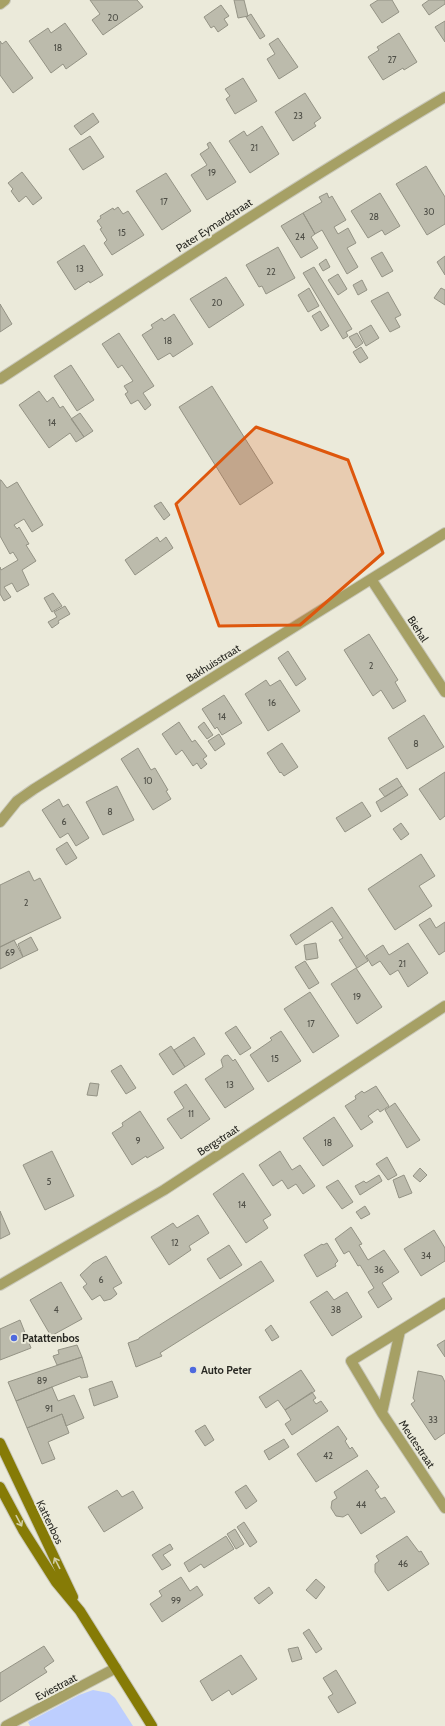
<svg xmlns="http://www.w3.org/2000/svg" width="445" height="1726" font-family="Cabin,sans-serif">
	<style>
		.green { fill: #bdcefe }
		.building { fill: #bcbbac; stroke: #949385 }
		.lines { fill: none; stroke-linecap: round; stroke-linejoin: round }
		.street-casing { stroke: #c8c7b9; stroke-width: 12 }
		.secondary-casing { stroke: #c8c7b9; stroke-width: 12 }
		.street { stroke: #a6a065; stroke-width: 10 }
		.secondary { stroke: #867b06; stroke-width: 10 }
		.oneway { stroke: #d2cea5 }
		.marked { fill: #de570d; fill-opacity: 0.2; stroke: #de570d; stroke-width: 3; stroke-linejoin: round }
		.poi-dot { fill: #4e69de; stroke: #ebeada; stroke-width: 1.5 }
		.labels { text-anchor: middle; dominant-baseline: central; stroke-width: 4; stroke-linejoin: round; paint-order: stroke }
		.number-label { font-size: 9px; fill: #4e4e46 }
		.street-label { font-size: 11px; fill: #2a2a24; stroke: #ebeada }
		.poi-label { font-size: 11px; font-weight: bold; fill: #2a2a24; stroke: #ebeada; text-anchor: start }
	</style>
	<rect width="100%" height="100%" fill="#ebeada"/>
	<!-- green -->
	<path class="green" d="M93 1690 109 1693 115 1698 133 1726H30L28 1722 79 1695Z"/>
	<!-- building -->
	<path class="building" d="M90 0H137L143 7 103 35 92 20 100 14Z
		M234 0H244L248 16 238 18Z
		M378 0H392L399 12 382 23 370 5Z
		M429 0H445V4L429 15 422 5Z
		M221 5 229 16 224 19 228 25 218 32 214 26 211 28 204 17Z
		M251 14 265 36 260 39 246 17Z
		M445 21V42L435 27Z
		M65 23 87 54 66 69 63 64 51 73 29 41 48 28 51 33Z
		M399 33 417 62 404 70 403 68 383 80 368 57 379 50 377 47Z
		M278 38 298 67 279 79 267 59 275 54 269 44Z
		M0 41 2 44 6 41 33 78 13 93 0 75Z
		M243 78 257 101 235 114 226 99 230 96 225 89Z
		M305 93 321 118 314 123 316 126 293 141 275 112Z
		M93 113 99 122 81 135 74 126Z
		M262 126 279 154 250 173 229 141 244 131 247 136Z
		M90 136 104 157 83 170 69 149Z
		M210 142 236 182 207 200 191 175 207 165 200 154 209 148 207 144Z
		M426 166 445 197V224L427 235 396 184Z
		M22 172 42 198 33 205 26 196 19 202 11 191 13 189 8 183Z
		M166 173 191 211 162 230 136 191Z
		M327 193 329 198 332 196 346 220 334 227 338 234 348 228 356 243 347 248 358 267 347 274 322 230 315 234 303 213 322 202 319 197Z
		M380 193 400 226 385 235 382 230 368 238 351 211Z
		M118 207 123 214 128 211 144 235 112 255 104 243 107 240 100 229 102 228 97 221 101 218 100 216 113 208 114 210Z
		M303 213 315 234 311 237 318 248 301 258 281 226Z
		M84 245 103 275 90 283 89 281 75 290 57 262Z
		M278 247 295 278 266 294 262 286 259 287 246 265Z
		M382 252 393 271 382 277 371 258Z
		M445 256V275L437 262Z
		M326 259 330 267 323 271 319 264Z
		M314 267 352 329 346 332 348 336 343 339 303 273Z
		M338 274 347 289 338 295 328 280Z
		M226 277 244 305 209 328 190 299Z
		M362 280 367 290 358 295 353 285Z
		M309 288 319 306 308 312 298 295Z
		M441 288 445 290V305L434 298Z
		M388 292 401 315 395 318 400 327 390 332 371 301Z
		M0 304 12 324 0 332Z
		M320 311 329 326 321 331 312 316Z
		M174 314 193 344 173 357 170 353 158 360 142 335 153 328 151 325 162 318 164 321Z
		M371 325 379 338 366 346 359 332Z
		M119 333 154 386 143 393 151 405 145 410 138 400 131 404 125 394 128 392 124 386 133 381 122 365 118 368 102 344Z
		M357 333 363 343 356 348 349 337Z
		M361 347 368 358 360 363 353 352Z
		M71 365 94 400 77 411 54 376Z
		M212 386 273 483 240 505 179 407Z
		M39 391 47 402 53 397 60 408 63 406 84 437 76 442 70 433 49 448 19 405Z
		M80 413 93 431 84 437 71 419Z
		M0 480H1L7 488 17 482 43 525 32 532 24 519 14 525 17 529 19 527 29 544 26 545 36 561 22 570 29 585 17 592 12 583 4 587 11 597 4 601 0 594V567L1 570 18 560 13 552 10 554 0 536Z
		M161 502 170 515 164 520 154 506Z
		M157 537 160 542 166 537 173 548 135 575 125 560Z
		M53 593 62 606 52 612 44 598Z
		M65 606 70 614 58 621 59 623 52 628 48 622 57 617 54 612Z
		M369 634 398 680 395 682 406 701 393 709 381 690 373 696 344 650Z
		M288 651 306 679 296 686 278 658Z
		M266 680 270 686 280 680 300 711 268 731 245 694Z
		M224 695 242 723 222 735 217 727 215 729 202 709Z
		M424 715 444 747 407 769 388 738Z
		M179 722 192 742 195 740 207 756 203 759 207 764 201 769 197 763 193 766 182 750 176 755 162 734Z
		M204 722 213 735 207 739 198 727Z
		M219 734 225 744 215 751 208 741Z
		M282 743 298 767 284 776 281 772 280 773 267 753Z
		M138 748 151 770 155 768 168 790 166 791 171 799 153 810 121 759Z
		M445 772V816L440 820 419 789Z
		M397 778 402 786 385 797 379 789Z
		M117 786 134 820 103 835 86 802Z
		M402 786 408 795 381 812 376 802Z
		M59 799 63 807 68 804 89 838 76 846 68 833 60 838 42 810Z
		M362 802 371 816 345 832 336 818Z
		M401 823 409 834 401 840 393 829Z
		M67 842 77 858 66 865 56 849Z
		M421 854 435 876 419 886 432 906 395 930 368 889Z
		M29 871 34 881 40 878 61 918 0 947V885Z
		M332 907 368 961 357 968 339 940 343 938 332 921 296 945 290 935Z
		M430 918 436 928 445 922V951L439 955 419 925Z
		M31 937 38 950 23 957 18 944Z
		M14 940 23 957 0 969V947Z
		M316 943 318 958 306 960 304 945Z
		M408 943 428 973 408 987 398 970 390 975 380 961 372 966 366 956 383 945 389 955Z
		M305 961 319 983 309 989 295 967Z
		M356 968 382 1007 357 1024 331 984Z
		M310 992 339 1036 313 1053 284 1009Z
		M236 1026 251 1048 240 1055 225 1033Z
		M281 1031 301 1061 268 1082 250 1055 272 1040 270 1038Z
		M194 1037 205 1054 185 1067 174 1050Z
		M171 1046 185 1067 173 1075 159 1054Z
		M228 1055 233 1061 235 1059 254 1089 225 1108 205 1079 223 1067 221 1060 224 1056Z
		M121 1065 136 1088 126 1094 111 1071Z
		M90 1083 99 1084 97 1096 87 1095Z
		M186 1084 210 1119 181 1139 167 1119 184 1108 174 1092Z
		M376 1086 389 1106 380 1112 378 1109 368 1116 373 1122 361 1130 345 1106 356 1099 355 1096 362 1091 364 1093Z
		M395 1103 420 1140 407 1148 385 1110Z
		M140 1111 164 1148 147 1158 146 1156 132 1165 112 1133 123 1126 122 1123Z
		M334 1117 353 1146 323 1166 303 1138Z
		M52 1151 74 1196 45 1210 23 1165Z
		M280 1151 292 1170 300 1165 315 1186 303 1194 296 1184 288 1189 282 1180 273 1186 259 1165Z
		M387 1157 397 1175 388 1180 376 1164Z
		M420 1168 427 1175 420 1182 413 1176Z
		M243 1173 271 1215 263 1220 268 1228 246 1243 213 1194Z
		M379 1175 382 1181 360 1195 355 1186 364 1181 366 1183Z
		M404 1175 412 1193 399 1198 393 1180Z
		M338 1180 353 1202 342 1209 326 1187Z
		M365 1206 370 1214 361 1219 356 1212Z
		M0 1211 10 1234 0 1239Z
		M198 1215 209 1233 189 1246 191 1250 169 1265 151 1237 173 1223 177 1228Z
		M351 1227 362 1244 359 1245 368 1260 384 1250 399 1272 382 1283 392 1299 378 1308 368 1292 374 1288 360 1265 358 1266 349 1251 344 1254 335 1239Z
		M434 1230 445 1248V1261L421 1276 404 1249Z
		M327 1243 338 1261 335 1264 336 1266 317 1277 304 1255 322 1244 323 1245Z
		M229 1245 242 1265 220 1279 207 1259Z
		M106 1256 122 1283 113 1288 117 1294 111 1299 104 1301 100 1295 92 1300 83 1287 87 1284 80 1275 93 1263Z
		M261 1261 274 1281 160 1353 162 1356 136 1367 128 1343 139 1339V1338Z
		M61 1282 82 1319 51 1336 30 1300Z
		M327 1291 334 1300 347 1292 362 1317 332 1336 310 1302Z
		M20 1320 31 1348 0 1360V1329Z
		M271 1325 279 1337 272 1341 265 1330Z
		M445 1340V1357L437 1345Z
		M77 1345 82 1357 57 1365 53 1356 59 1354 58 1350Z
		M82 1357 88 1377 81 1378 80 1376 16 1401 8 1382Z
		M301 1370 315 1391 285 1410 278 1400 266 1408 259 1397Z
		M418 1371 442 1376 445 1382V1433L435 1440 411 1404 415 1401 413 1398Z
		M112 1381 118 1397 94 1406 89 1389Z
		M52 1387 58 1401 74 1395 84 1418 66 1426 62 1414 27 1428 16 1401Z
		M312 1392 316 1398 313 1400 316 1404 321 1401 328 1411 292 1435 285 1424 291 1420 285 1410Z
		M62 1414 69 1433 48 1442 55 1459 42 1464 27 1428Z
		M205 1425 214 1440 205 1446 195 1431Z
		M338 1426 347 1439 345 1441 350 1449 352 1447 358 1456 316 1482 297 1454Z
		M284 1439 289 1447 269 1460 264 1451Z
		M367 1470 379 1487 375 1490 381 1499 385 1497 395 1512 361 1534 348 1514 343 1517 336 1516 331 1508 332 1501 337 1498 334 1492Z
		M246 1485 257 1501 246 1509 235 1492Z
		M117 1490 122 1497 133 1491 143 1508 104 1532 88 1507Z
		M244 1522 257 1542 250 1547 237 1527Z
		M235 1529 244 1544 236 1549 227 1534Z
		M226 1536 234 1549 204 1568 201 1564 189 1572 184 1563Z
		M407 1536 419 1552 421 1551 429 1564 388 1591 375 1572V1564L379 1561 376 1556Z
		M170 1544 173 1549 163 1555 171 1565 162 1570 152 1555Z
		M181 1577 190 1591 197 1586 203 1595 162 1622 150 1604 162 1596 159 1591Z
		M316 1579 325 1587 316 1599 306 1590Z
		M269 1587 273 1593 259 1604 254 1598Z
		M309 1629 322 1649 316 1653 303 1633Z
		M44 1646 54 1661 44 1668 47 1672 0 1702V1673Z
		M298 1647 302 1659 292 1662 288 1649Z
		M241 1655 257 1679 232 1695 229 1690 212 1701 200 1681Z
		M336 1670 356 1703 338 1713 328 1697 333 1694 323 1678Z"/>
	<g class="lines">
		<defs>
			<path id="street" d="M0 4 5 0
				M0 379C147 283 294 187 445 97
				M371 579 445 692
				M0 822 17 801 34 789 445 533
				M0 1285 164 1190 445 1006
				M445 1303 351 1361 382 1413 445 1508
				M382 1413 400 1331
				M6 1726 116 1668"/>
			<path id="secondary" d="M0 1443 73 1597
				M0 1487 23 1530 56 1582 80 1611 152 1726"/>
		</defs>
		<!-- street casing -->
		<use href="#street" class="street-casing"/>
		<!-- secondary casing -->
		<use href="#secondary" class="secondary-casing"/>
		<!-- street -->
		<use href="#street" class="street"/>
		<!-- secondary -->
		<use href="#secondary" class="secondary"/>
	</g>
	<!-- one-way arrows -->
	<defs><path id="oneway-shaft" d="M-6 0H5M1.5-3L5.5 0L1.5 3" fill="none" stroke-width="1.6" stroke-linecap="round" stroke-linejoin="round"/></defs>
	<g class="oneway">
		<use href="#oneway-shaft" transform="translate(19 1521) rotate(62)"/>
		<use href="#oneway-shaft" transform="translate(57 1563) rotate(-117)"/>
	</g>
	<!-- marked area -->
	<path class="marked" d="M256 427 348 460 383 553 300 625 219 626 176 504Z"/>
	<!-- markers -->
	<g class="poi-dot">
		<circle cx="14" cy="1338" r="4"/>
		<circle cx="193" cy="1370" r="4"/>
	</g>
	<g class="labels">
		<!-- number labels -->
		<g class="number-label">
			<text x="113" y="17">20</text>
			<text x="58" y="47">18</text>
			<text x="392" y="59">27</text>
			<text x="298" y="115">23</text>
			<text x="254" y="147">21</text>
			<text x="212" y="172">19</text>
			<text x="164" y="201">17</text>
			<text x="429" y="211">30</text>
			<text x="374" y="216">28</text>
			<text x="122" y="232">15</text>
			<text x="300" y="236">24</text>
			<text x="80" y="268">13</text>
			<text x="271" y="271">22</text>
			<text x="217" y="302">20</text>
			<text x="168" y="340">18</text>
			<text x="52" y="422">14</text>
			<text x="371" y="665">2</text>
			<text x="272" y="702">16</text>
			<text x="222" y="716">14</text>
			<text x="416" y="743">8</text>
			<text x="148" y="780">10</text>
			<text x="110" y="811">8</text>
			<text x="64" y="821">6</text>
			<text x="26" y="902">2</text>
			<text x="10" y="952">69</text>
			<text x="402" y="963">21</text>
			<text x="357" y="996">19</text>
			<text x="311" y="1023">17</text>
			<text x="275" y="1058">15</text>
			<text x="230" y="1084">13</text>
			<text x="191" y="1113">11</text>
			<text x="138" y="1140">9</text>
			<text x="328" y="1142">18</text>
			<text x="49" y="1181">5</text>
			<text x="242" y="1204">14</text>
			<text x="175" y="1242">12</text>
			<text x="426" y="1255">34</text>
			<text x="379" y="1269">36</text>
			<text x="101" y="1279">6</text>
			<text x="56" y="1309">4</text>
			<text x="336" y="1309">38</text>
			<text x="42" y="1380">89</text>
			<text x="49" y="1408">91</text>
			<text x="433" y="1419">33</text>
			<text x="328" y="1455">42</text>
			<text x="361" y="1504">44</text>
			<text x="403" y="1563">46</text>
			<text x="176" y="1600">99</text>
		</g>
		<!-- street labels -->
		<g class="street-label">
			<text transform="translate(214 225) rotate(-33)">Pater Eymardstraat</text>
			<text transform="translate(418 629) rotate(57)">Biehal</text>
			<text transform="translate(213 663) rotate(-32)">Bakhuisstraat</text>
			<text transform="translate(218 1140) rotate(-33)">Bergstraat</text>
			<text transform="translate(417 1444) rotate(56)">Meutestraat</text>
			<text transform="translate(50 1522) rotate(64)">Kattenbos</text>
			<text transform="translate(56 1687) rotate(-28)">Eviestraat</text>
		</g>
		<!-- poi labels -->
		<g class="poi-label">
			<text x="22" y="1338">Patattenbos</text>
			<text x="201" y="1370">Auto Peter</text>
		</g>
	</g>
</svg>
